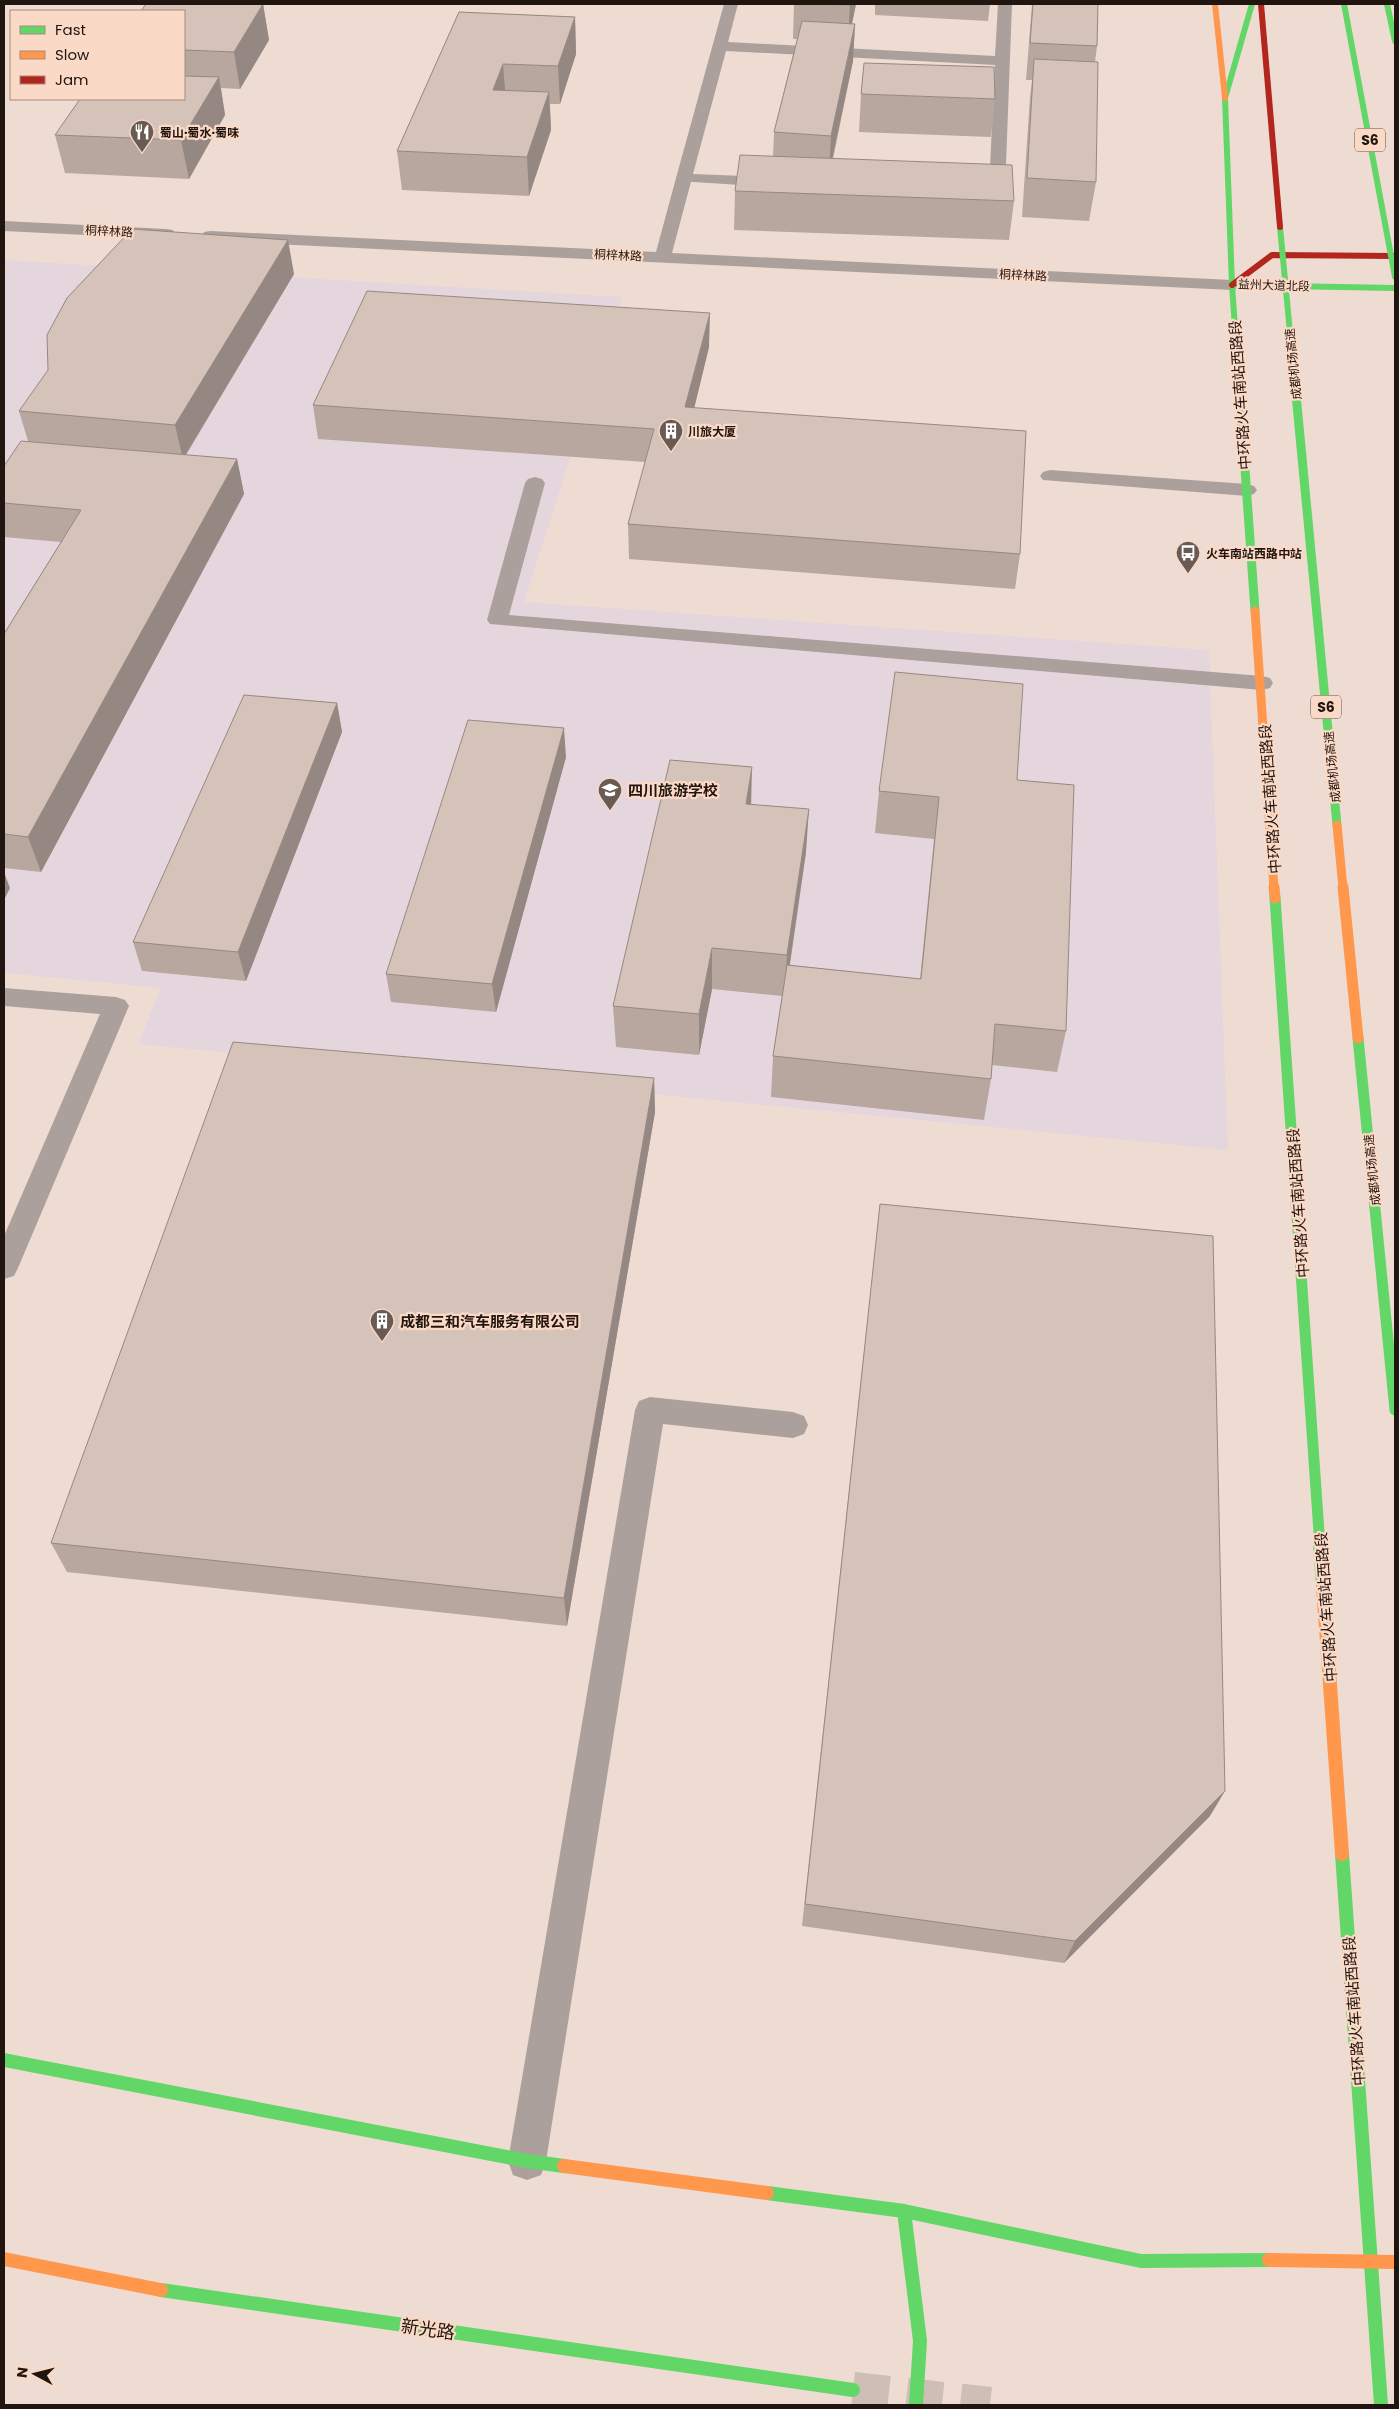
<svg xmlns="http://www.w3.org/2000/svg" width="1399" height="2409" font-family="Poppins,'Noto Sans SC',sans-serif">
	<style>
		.education { fill: #e5d6dd }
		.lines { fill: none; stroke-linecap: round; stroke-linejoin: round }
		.secondary-tunnel { stroke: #cfbeb6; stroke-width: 36; stroke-dasharray: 36 18; stroke-linecap: butt }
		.lane { fill: #aca09c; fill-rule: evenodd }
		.street { fill: #aca09c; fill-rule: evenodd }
		.fast-far3 { stroke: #63d668; stroke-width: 6 }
		.fast-far2 { stroke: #63d668; stroke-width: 9 }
		.fast-far1 { stroke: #63d668; stroke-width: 11 }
		.fast { stroke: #63d668; stroke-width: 14 }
		.slow-far3 { stroke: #ff974d; stroke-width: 6 }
		.slow-far2 { stroke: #ff974d; stroke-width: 9 }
		.slow-far1 { stroke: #ff974d; stroke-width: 11 }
		.slow { stroke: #ff974d; stroke-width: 14 }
		.jam { stroke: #b3261e; stroke-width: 6 }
		.fast-bridge-far2 { stroke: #63d668; stroke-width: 6 }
		.fast-bridge-far1 { stroke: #63d668; stroke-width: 9 }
		.fast-bridge { stroke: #63d668; stroke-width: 11 }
		.slow-bridge-far1 { stroke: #ff974d; stroke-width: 9 }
		.slow-bridge { stroke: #ff974d; stroke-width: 11 }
		.jam-bridge { stroke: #b3261e; stroke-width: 6 }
		.wall { fill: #b7a79f }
		.shaded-wall { fill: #958882 }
		.building { fill: #d5c2b9; stroke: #958882 }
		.labels { text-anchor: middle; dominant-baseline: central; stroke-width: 4.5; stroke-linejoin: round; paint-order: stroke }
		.far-poi-label { font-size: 12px; font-weight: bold; fill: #21150f; stroke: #fad9c7; text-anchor: start }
		.far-street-label { font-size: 12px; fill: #21150f; stroke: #fad9c7 }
		.shield { fill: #fad9c7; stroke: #625046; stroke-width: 1 }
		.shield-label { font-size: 14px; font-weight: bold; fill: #21150f }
		.street-label { font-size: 15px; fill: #21150f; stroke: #fad9c7 }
		.poi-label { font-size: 15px; font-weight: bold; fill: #21150f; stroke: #fad9c7; text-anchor: start }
		.near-street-label { font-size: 18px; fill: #21150f; stroke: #fad9c7 }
	</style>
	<rect width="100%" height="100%" fill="#eedcd3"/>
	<!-- education -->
	<path class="education" d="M4 260 622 297 524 602 1209 650 1228 1150 138 1044 161 988 4 973Z"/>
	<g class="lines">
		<!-- secondary-tunnel -->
		<path class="secondary-tunnel" d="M853 2390 990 2405"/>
		<!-- lane -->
		<path class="lane" d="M724 4H738L728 42 995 56 998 4H1012L1005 192 1003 195H981L979 192 981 189 989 187 995 65 726 51 693 174 774 177 780 179 782 182 780 185 774 187 678 181 676 178Z
			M650 1397 793 1412 804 1416 808 1425 804 1434 793 1438 663 1424 546 2161 541 2175 527 2180 513 2175 508 2161 635 1410 639 1401Z"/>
		<!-- street -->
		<path class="street" d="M684 173 690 175 692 178 672 253 1232 280 1238 281 1241 285 1238 289 1232 290 210 241 204 240 202 236 204 232 210 231 656 252 676 178 678 175Z
			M4 221 167 229 173 230 175 234 173 238 167 239 4 231Z
			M1050 470 1247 484 1254 486 1257 490 1254 494 1247 496 1043 480 1040 476 1043 472Z
			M535 477 542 479 545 483 509 615 1262 676 1270 678 1273 683 1270 688 1262 690 490 624 487 620 525 483 528 479Z
			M4 988 116 997 125 1000 129 1006 18 1268 14 1276 4 1279V1236L100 1014 4 1006Z"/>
		<!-- fast-far3 -->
		<path class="fast-far3" d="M1387 4 1395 41
			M1232 285 1395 288
			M1239 385 1232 285 1225 98 1252 4"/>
		<!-- fast-far2 -->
		<path class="fast-far2" d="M1239 384 1255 611"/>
		<!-- fast-far1 -->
		<path class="fast-far1" d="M1275 898 1320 1547"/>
		<!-- fast -->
		<path class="fast" d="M1320 1545 1323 1586
			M1342 1854 1381 2405
			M4 2060 527 2161 564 2166
			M767 2193 904 2211 1141 2261 1269 2260
			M904 2211 920 2341 916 2405
			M161 2290 853 2390"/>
		<!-- slow-far3 -->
		<path class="slow-far3" d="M1215 4 1225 98"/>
		<!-- slow-far2 -->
		<path class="slow-far2" d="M1255 611 1274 888"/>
		<!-- slow-far1 -->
		<path class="slow-far1" d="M1274 887 1275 898"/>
		<!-- slow -->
		<path class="slow" d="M1323 1586 1342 1854
			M564 2166 767 2193
			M4 2259 161 2290
			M1269 2260 1395 2262"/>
		<!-- jam -->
		<path class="jam" d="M1232 285 1272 255 1395 256"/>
		<!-- fast-bridge-far2 -->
		<path class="fast-bridge-far2" d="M1344 4 1395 277
			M1280 227 1295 385"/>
		<!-- fast-bridge-far1 -->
		<path class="fast-bridge-far1" d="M1295 384 1337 825"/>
		<!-- fast-bridge -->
		<path class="fast-bridge" d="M1358 1038 1395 1410"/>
		<!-- slow-bridge-far1 -->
		<path class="slow-bridge-far1" d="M1337 825 1343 888"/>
		<!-- slow-bridge -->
		<path class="slow-bridge" d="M1343 887 1358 1038"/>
		<!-- jam-bridge -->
		<path class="jam-bridge" d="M1261 4 1280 227"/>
	</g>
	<!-- wall -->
	<path class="wall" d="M263 4 269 40 240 89 221 88 225 115 189 179 65 173 55 135 184 99V11Z
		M794 4H856L852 24H855L853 61 833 159 1014 201 1009 240 734 230 735 191 773 157 774 132 797 39H793Z
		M875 4H990L988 21 875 15Z
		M1032 4H1098L1097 46 1095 62 1096 182 1089 221 1022 217 1030 97 1032 80H1026Z
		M459 12 575 17 576 54 560 104H550L551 130 529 196 402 190 397 151Z
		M861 94 995 99 991 137 859 132Z
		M294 274 186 455 237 459 244 494 41 872 4 868V634L61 542 4 537V466L28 441 19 411Z
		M709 347 694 408 1020 554 1015 589 629 559 628 524 645 462 318 439 313 405Z
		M337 703 342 732 246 981 142 971 133 942Z
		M566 757 496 1012 391 1002 386 974Z
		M1017 780 1066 1031 1057 1072 992 1065 991 1079 984 1120 771 1097 773 1056 782 996 712 989 699 1055 616 1047 613 1006 751 804 806 852 790 965 920 979 934 839 875 833 879 791Z
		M654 1078 655 1112 567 1626 67 1572 51 1543Z
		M880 1204 1210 1816 1064 1963 802 1926Z"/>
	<!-- shaded-wall -->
	<path class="shaded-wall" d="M263 4 269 40 240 89 234 52Z
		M850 4H856L848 42Z
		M575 17 576 54 560 104 558 66Z
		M855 24 853 61 829 174 831 136Z
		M503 64 506 102 493 90Z
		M219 77 225 115 189 179 181 140Z
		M549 92 551 130 529 196 527 157Z
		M288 240 294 274 183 459 175 425Z
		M710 313 709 347 686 442 685 407Z
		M237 459 244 494 41 872 28 837Z
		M337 703 342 732 246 981 238 952Z
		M564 728 566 757 496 1012 492 984Z
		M752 767 751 809 746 804Z
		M809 809 806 852 785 996 787 955Z
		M4 872 10 888 4 900Z
		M712 948V989L699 1055V1014Z
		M654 1078 655 1112 567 1626 564 1598Z
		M1225 1791 1210 1816 1064 1963 1075 1941Z"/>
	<!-- building -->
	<path class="building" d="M146 4H263L234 52 184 50V11H141Z
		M824 4H850V5Z
		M1033 4H1098L1097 46 1030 43Z
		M459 12 575 17 558 66 503 64 493 90 549 92 527 157 397 151Z
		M802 21 855 24 831 136 774 132Z
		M1034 59 1098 62 1096 182 1027 178Z
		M864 63 994 67 995 99 861 94Z
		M184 76 219 77 181 140 55 135 80 99H184Z
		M740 155 1012 165 1014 201 735 191Z
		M132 229 288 240 175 425 19 411 48 370 47 335 67 298Z
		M367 291 710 313 685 407 1026 431 1020 554 628 524 654 429 313 405Z
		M21 441 237 459 28 837 4 834V634L81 510 4 503V466Z
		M895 672 1023 684 1017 780 1074 785 1066 1031 995 1024 991 1079 773 1056 787 965 921 979 939 797 879 791Z
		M244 695 337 703 238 952 133 942Z
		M468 720 564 728 492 984 386 974Z
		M670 760 752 767 746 804 809 809 787 955 712 948 699 1014 613 1006Z
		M233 1042 654 1078 564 1598 51 1543Z
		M880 1204 1213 1236 1225 1791 1075 1941 805 1904Z"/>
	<!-- icons -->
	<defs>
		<symbol id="restaurant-pin" viewBox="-11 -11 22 30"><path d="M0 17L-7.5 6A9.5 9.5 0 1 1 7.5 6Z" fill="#695b54" stroke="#fad9c7"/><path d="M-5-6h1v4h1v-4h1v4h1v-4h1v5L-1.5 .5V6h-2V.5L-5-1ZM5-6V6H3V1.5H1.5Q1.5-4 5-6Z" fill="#fff"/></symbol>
		<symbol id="building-pin" viewBox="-11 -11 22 30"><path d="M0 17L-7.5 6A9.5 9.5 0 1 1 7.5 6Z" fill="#695b54" stroke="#fad9c7"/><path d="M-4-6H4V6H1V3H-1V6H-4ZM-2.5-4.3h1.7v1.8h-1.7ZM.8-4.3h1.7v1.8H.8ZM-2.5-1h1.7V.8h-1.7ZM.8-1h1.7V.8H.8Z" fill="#fff"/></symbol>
		<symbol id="bus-pin" viewBox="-11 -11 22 30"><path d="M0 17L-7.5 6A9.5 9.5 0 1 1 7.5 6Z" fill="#695b54" stroke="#fad9c7"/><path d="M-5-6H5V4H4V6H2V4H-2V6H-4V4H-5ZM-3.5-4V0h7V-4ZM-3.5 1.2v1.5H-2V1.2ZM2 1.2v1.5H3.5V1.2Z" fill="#fff"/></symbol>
		<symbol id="university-pin" viewBox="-11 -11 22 30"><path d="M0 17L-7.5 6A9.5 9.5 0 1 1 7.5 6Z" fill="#695b54" stroke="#fad9c7"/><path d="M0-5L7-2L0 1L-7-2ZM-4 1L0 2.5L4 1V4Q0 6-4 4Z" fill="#fff"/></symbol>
	</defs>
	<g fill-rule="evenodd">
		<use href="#restaurant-pin" x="128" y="118" width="28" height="38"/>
		<use href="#building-pin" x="657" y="417" width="28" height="38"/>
		<use href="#bus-pin" x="1174" y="539" width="28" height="38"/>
		<use href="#university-pin" x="596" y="776" width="28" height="38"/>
		<use href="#building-pin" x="368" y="1307" width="28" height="38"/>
	</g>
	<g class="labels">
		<!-- far-poi labels -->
		<g class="far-poi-label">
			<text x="160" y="132">蜀山·蜀水·蜀味</text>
			<text x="688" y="431">川旅大厦</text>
			<text x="1206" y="553">火车南站西路中站</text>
		</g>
		<!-- far-street labels -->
		<g class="far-street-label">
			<text transform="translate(109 231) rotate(3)">桐梓林路</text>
			<text transform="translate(618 255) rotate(3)">桐梓林路</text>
			<text transform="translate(1023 275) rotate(3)">桐梓林路</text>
			<text transform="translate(1274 285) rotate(2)">益州大道北段</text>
			<text transform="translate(1293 364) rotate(-96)">成都机场高速</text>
			<text transform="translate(1332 767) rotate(-96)">成都机场高速</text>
			<text transform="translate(1372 1170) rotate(-96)">成都机场高速</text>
		</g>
		<!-- shield labels -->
		<g class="shield">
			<rect x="1355" y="128.5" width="30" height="23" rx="4"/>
			<rect x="1311" y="695.5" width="30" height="23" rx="4"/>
		</g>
		<g class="shield-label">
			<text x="1370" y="140">S6</text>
			<text x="1326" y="707">S6</text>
		</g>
		<!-- street labels -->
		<g class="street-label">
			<text transform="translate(1240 395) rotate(-94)">中环路火车南站西路段</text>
			<text transform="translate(1270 799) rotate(-94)">中环路火车南站西路段</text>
			<text transform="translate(1298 1203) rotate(-94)">中环路火车南站西路段</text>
			<text transform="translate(1326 1607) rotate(-94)">中环路火车南站西路段</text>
			<text transform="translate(1354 2011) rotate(-94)">中环路火车南站西路段</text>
		</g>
		<!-- poi labels -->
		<g class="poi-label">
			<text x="628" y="790">四川旅游学校</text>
			<text x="400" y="1321">成都三和汽车服务有限公司</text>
		</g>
		<!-- near-street labels -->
		<g class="near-street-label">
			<text transform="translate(428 2329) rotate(8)">新光路</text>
		</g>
	</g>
	<!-- border -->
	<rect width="1399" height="2409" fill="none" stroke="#21150f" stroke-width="10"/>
	<!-- legend -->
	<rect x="10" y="10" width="175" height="90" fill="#fad9c7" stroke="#a38b7d"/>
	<rect x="20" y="26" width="25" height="8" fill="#63d668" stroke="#a38b7d"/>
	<text x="55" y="35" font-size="15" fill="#21150f">Fast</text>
	<rect x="20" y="51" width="25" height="8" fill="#ff974d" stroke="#a38b7d"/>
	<text x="55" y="60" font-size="15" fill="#21150f">Slow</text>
	<rect x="20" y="76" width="25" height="8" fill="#b3261e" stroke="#a38b7d"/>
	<text x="55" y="85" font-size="15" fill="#21150f">Jam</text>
	<!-- north arrow -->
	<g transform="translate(35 2374) rotate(277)" stroke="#fad9c7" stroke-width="4" paint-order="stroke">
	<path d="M0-4L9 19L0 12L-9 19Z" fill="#21150f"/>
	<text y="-8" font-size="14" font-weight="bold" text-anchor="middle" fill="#21150f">N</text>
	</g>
</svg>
